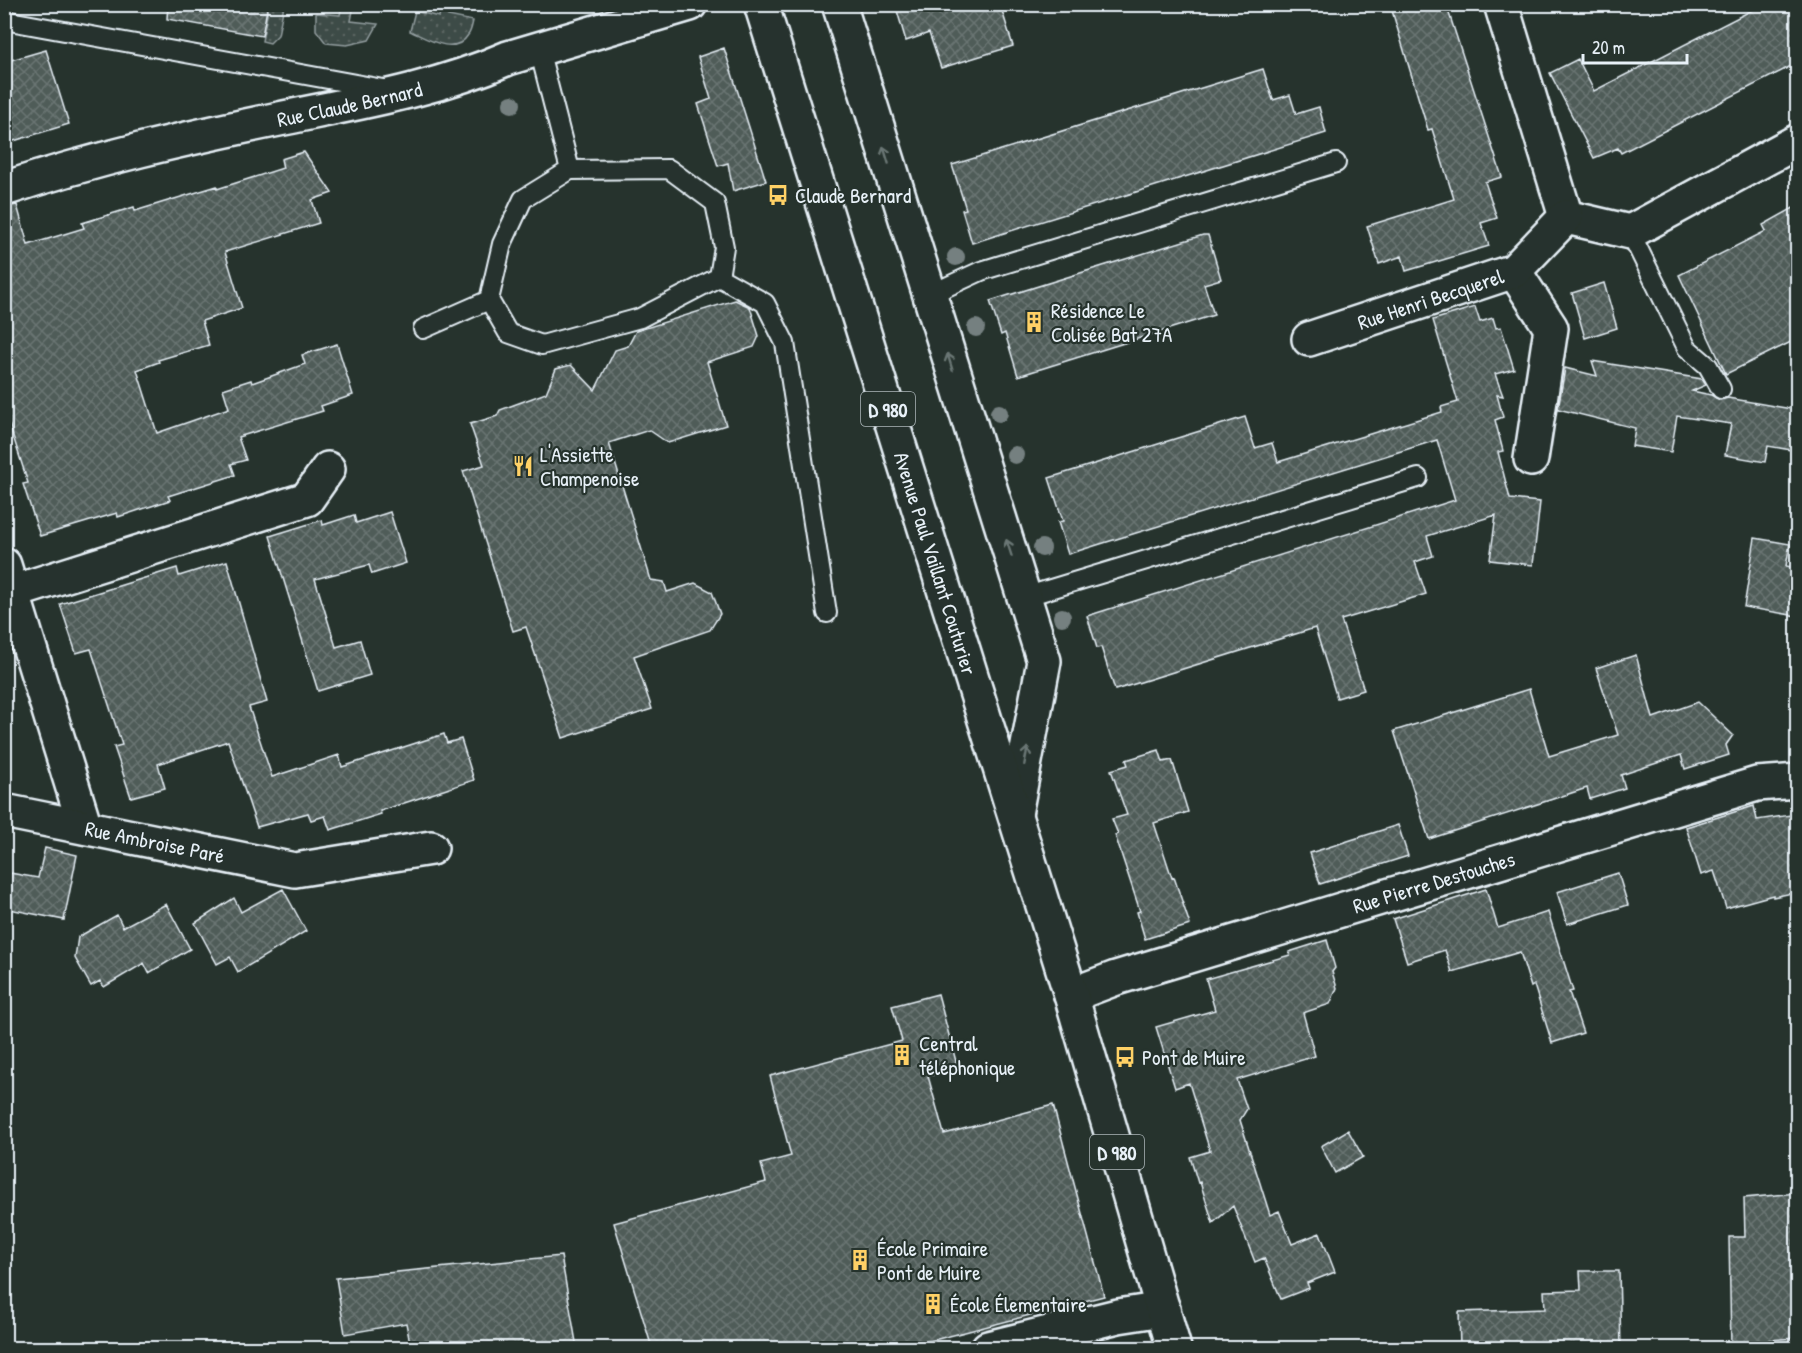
<svg xmlns="http://www.w3.org/2000/svg" width="1802" height="1353" font-family="'Patrick Hand',sans-serif">
	<style>
		.grass { fill: url(#grass-dots); stroke: #939ea0; stroke-width: 1.5 }
		.building { fill: url(#building-cross-hatch); stroke: #e8f1f8; stroke-width: 1.5 }
		.lines { fill: none; stroke-linecap: round; stroke-linejoin: round }
		.lane-casing { stroke: #e8f1f8; stroke-width: 22 }
		.street-casing { stroke: #e8f1f8; stroke-width: 38 }
		.primary-casing { stroke: #e8f1f8; stroke-width: 38 }
		.lane { stroke: #26332d; stroke-width: 18 }
		.street { stroke: #26332d; stroke-width: 33 }
		.primary { stroke: #26332d; stroke-width: 33 }
		.tree { fill: #758080 }
		.oneway { stroke: #6a7674 }
		.labels { text-anchor: middle; dominant-baseline: central; stroke-width: 4.5; stroke-linejoin: round; paint-order: stroke }
		.shield { fill: #26332d; stroke: #aeb8bb; stroke-width: 1.5 }
		.shield-label { font-size: 20px; font-weight: bold; fill: #e8f1f8 }
		.street-label { font-size: 21px; fill: #e8f1f8; stroke: #26332d }
		.poi-label { font-size: 21px; fill: #e8f1f8; stroke: #26332d; text-anchor: start }
	</style>
	<defs>
		<pattern id="grass-dots" width="8" height="8" patternUnits="userSpaceOnUse" patternTransform="scale(1.5)"><rect width="8" height="8" fill="#3e4b47"/><path d="M2 2h.1M6 6h.1" fill="none" stroke="#5a6562" stroke-width="1.8" stroke-linecap="round"/></pattern>
		<pattern id="building-cross-hatch" width="8" height="8" patternUnits="userSpaceOnUse" patternTransform="scale(1.5)"><rect width="8" height="8" fill="#505c59"/><path d="M0 0l8 8M0 8l8-8" fill="none" stroke="#697472"/></pattern>
	</defs>
	<rect width="100%" height="100%" fill="#26332d"/>
	<filter id="ink" filterUnits="userSpaceOnUse"><feTurbulence type="fractalNoise" baseFrequency=".0167" numOctaves="2"/><feDisplacementMap in="SourceGraphic" scale="12" xChannelSelector="R" yChannelSelector="G"/><feConvolveMatrix kernelMatrix="1 2 1 2 8 2 1 2 1" color-interpolation-filters="sRGB"/></filter>
	<g filter="url(#ink)">
		<!-- grass -->
		<path class="grass" d="M269 5H284L278 35 270 43 262 41Z
			M342 5H354L351 21 378 24 369 40 347 45 326 43 316 30V13L340 15Z
			M441 5H450L448 16 473 21C472 25 471 32 468 35 455 57 426 38 410 31L415 11 439 17Z"/>
		<!-- building -->
		<path class="building" d="M168 4H268L262 36 167 19Z
			M895 4H1000L1013 46 941 68 929 33 906 41Z
			M1390 4H1446L1502 177 1485 182 1497 218 1481 223 1489 246 1406 271 1402 256 1379 264 1367 226 1454 199 1432 129 1428 130Z
			M1764 4H1797V63L1621 153 1618 148 1594 158 1550 73 1578 59 1594 91Z
			M724 48 766 181 733 191 728 163 718 166 698 104 711 99 698 57Z
			M46 50 69 124 4 144V62Z
			M1263 69 1273 100 1290 95 1296 114 1319 107 1326 133 972 243 962 210 966 209 952 165Z
			M304 152 332 193 312 200 319 223 225 252 242 308 202 321 209 345 158 360 159 362 137 370 157 433 229 408 223 389 251 380 252 383 305 364 302 355 337 344 353 395 321 406 323 411 238 437 246 460 231 464 235 475 168 496 170 500 118 517 117 513 40 536 23 484 28 483 4 408V207L17 205 28 245 84 228 82 223 134 207 135 211 217 186V189L283 168 281 159Z
			M1797 206V339L1726 374 1679 275 1766 231 1763 225Z
			M1203 235H1208L1221 279 1204 284 1214 315 1018 376 1005 333 1001 335 990 301Z
			M1604 283 1617 328 1585 338 1572 293Z
			M735 300 750 307 759 336 754 347 707 362 726 425 668 443 649 430 609 443 651 580 664 582 667 592 695 583 712 592 720 614 710 630 634 656 652 709 563 738 526 627 513 631 463 471 484 465 470 424 497 416 500 410 546 393 556 369 571 365 595 390 615 350 628 346 636 331Z
			M1475 307 1480 322 1493 318 1496 328 1501 327 1514 369 1495 374 1503 396 1497 395 1503 417 1495 420 1503 451 1498 452 1510 499 1540 502 1533 565 1490 560 1496 515 1427 536 1433 556 1415 562 1426 594 1341 620 1364 690 1337 698 1315 628 1115 690 1101 647 1097 648 1087 616 1455 500 1437 440 1068 554 1058 522 1063 521 1049 478 1245 417 1255 448 1272 443 1278 462 1442 412 1441 407 1458 402 1433 320Z
			M1592 361 1702 379 1706 385 1692 391 1711 395 1720 400 1728 398 1797 410V451L1768 446 1765 462 1725 455 1731 424 1677 416 1671 452 1632 446 1635 428 1558 409 1565 368 1597 376Z
			M390 512 406 563 372 574 369 565 315 579 336 647 360 640 370 675 318 691 270 536 322 520 323 525 354 515 356 523Z
			M1755 538 1790 544 1786 566 1797 568V616L1744 607Z
			M227 561 267 702 249 707 272 777 339 755 342 767 444 734 447 743 461 739 474 780 380 811 381 814 330 830 325 816 311 820 308 813 257 827 228 741 158 764 165 788 131 797 114 747 122 745 91 649 76 653 60 604 177 568 179 576Z
			M1636 655 1653 718 1698 702 1733 735 1726 745 1729 755 1685 769 1681 755 1621 775 1625 788 1590 799 1587 788 1429 839 1394 731 1529 689 1549 756 1618 735 1596 668Z
			M1159 750 1163 762 1172 760 1188 812 1154 823 1172 878 1174 877 1190 925 1145 939 1137 912 1140 911 1115 835 1118 834 1112 819 1127 815 1111 770 1128 765 1126 760Z
			M1754 806 1757 820 1797 814V892L1773 897V895L1726 908 1714 871 1701 875 1686 827Z
			M1398 825 1408 856 1320 884 1310 853Z
			M45 848 77 855 64 920 4 908V872L38 878Z
			M1618 873 1628 905 1567 924 1557 892Z
			M283 889 306 931 238 972 230 957 217 964 195 923 234 898 241 912Z
			M1486 889 1498 928 1548 912 1573 991 1569 992 1583 1033 1552 1043 1534 985 1531 987 1520 952 1452 972 1445 950 1407 962 1393 919Z
			M166 904 190 949 149 973 144 963 104 987 100 981 91 986 75 958 78 937 117 915 123 927Z
			M1327 940 1335 968 1332 972 1337 988 1330 1004 1303 1013 1315 1056 1237 1080 1247 1109 1240 1120 1270 1215 1279 1211 1292 1244 1320 1233 1335 1272 1307 1283 1309 1288 1281 1299 1264 1258 1255 1262 1233 1206 1213 1223 1200 1182 1198 1183 1190 1157 1210 1151 1189 1083 1175 1088 1156 1027 1215 1010 1206 979 1290 955 1289 952Z
			M938 994 958 1069 928 1076 944 1134 1053 1105 1104 1296 903 1348H652L614 1223 766 1182 761 1164 791 1156 770 1076 902 1041 892 1006Z
			M1348 1130 1363 1157 1335 1173 1321 1146Z
			M1797 1193V1338L1769 1340V1348H1731L1729 1237H1745L1744 1198Z
			M561 1256 577 1348H411L406 1323 345 1334 336 1278Z
			M1580 1271H1619L1621 1348H1460L1459 1312 1545 1309 1544 1291 1581 1290Z"/>
		<g class="lines">
			<defs>
				<path id="lane" d="M4 20 383 89
					M539 49 570 170
					M669 169 715 203 724 247 719 277 640 318 542 345 508 333 489 300 502 244 523 199 570 170Z
					M1630 232 1687 348 1708 366 1721 389
					M719 277 765 303 785 343 827 613
					M929 295 981 271 1336 163
					M423 329 489 300
					M1024 597 1418 478"/>
				<g id="street">
					<path d="M839 4 1044 661 1015 814"/>
					<path d="M1501 4 1566 217 1630 232 1798 141"/>
					<path id="s1" d="M4 189C94 159 186 138 279 119 356 103 435 90 508 58L690 4"/>
					<path d="M1514 271 1551 328 1531 459"/>
					<path id="s2" d="M1309 339 1514 271 1566 217"/>
					<path d="M4 565 85 827"/>
					<path d="M13 592 307 499 328 469"/>
					<path id="s3" d="M4 811 295 870 431 848"/>
					<path id="s4" d="M1071 995 1116 978 1757 784 1798 781"/>
					<path d="M988 1348 1118 1316 1163 1309"/>
				</g>
				<g id="primary">
					<path id="s5" d="M761 4 1071 995 1174 1348"/>
				</g>
			</defs>
			<!-- lane casing -->
			<use href="#lane" class="lane-casing"/>
			<!-- street casing -->
			<use href="#street" class="street-casing"/>
			<!-- primary casing -->
			<use href="#primary" class="primary-casing"/>
			<!-- lane -->
			<use href="#lane" class="lane"/>
			<!-- street -->
			<use href="#street" class="street"/>
			<!-- primary -->
			<use href="#primary" class="primary"/>
		</g>
		<!-- trees -->
		<g class="tree">
			<circle cx="512" cy="104" r="9"/>
			<circle cx="956" cy="257" r="9"/>
			<circle cx="976" cy="328" r="9"/>
			<circle cx="999" cy="413" r="9"/>
			<circle cx="1015" cy="455" r="9"/>
			<circle cx="1042" cy="548" r="9"/>
			<circle cx="1062" cy="617" r="9"/>
		</g>
		<!-- one-way arrows -->
		<defs><path id="oneway-shaft" d="M-6 0H5M1.5-3L5.5 0L1.5 3" fill="none" stroke-width="1.6" stroke-linecap="round" stroke-linejoin="round" transform="scale(1.5)"/></defs>
		<g class="oneway">
			<use href="#oneway-shaft" transform="translate(886 155) rotate(-107)"/>
			<use href="#oneway-shaft" transform="translate(950 362) rotate(-107)"/>
			<use href="#oneway-shaft" transform="translate(1009 548) rotate(-108)"/>
			<use href="#oneway-shaft" transform="translate(1026 756) rotate(-79)"/>
		</g>
	</g>
	<!-- icons -->
	<defs>
		<symbol id="bus-bare" viewBox="-9 -9 18 18"><path d="M-5-6H5V4H4V6H2V4H-2V6H-4V4H-5ZM-3.5-4V0h7V-4ZM-3.5 1.2v1.5H-2V1.2ZM2 1.2v1.5H3.5V1.2Z" fill="#ffd166" stroke="#26332d" stroke-width="2.5" paint-order="stroke"/></symbol>
		<symbol id="building-bare" viewBox="-9 -9 18 18"><path d="M-4-6H4V6H1V3H-1V6H-4ZM-2.5-4.3h1.7v1.8h-1.7ZM.8-4.3h1.7v1.8H.8ZM-2.5-1h1.7V.8h-1.7ZM.8-1h1.7V.8H.8Z" fill="#ffd166" stroke="#26332d" stroke-width="2.5" paint-order="stroke"/></symbol>
		<symbol id="restaurant-bare" viewBox="-9 -9 18 18"><path d="M-5-6h1v4h1v-4h1v4h1v-4h1v5L-1.5 .5V6h-2V.5L-5-1ZM5-6V6H3V1.5H1.5Q1.5-4 5-6Z" fill="#ffd166" stroke="#26332d" stroke-width="2.5" paint-order="stroke"/></symbol>
	</defs>
	<g fill-rule="evenodd">
		<use href="#bus-bare" x="763" y="180" width="30" height="30"/>
		<use href="#building-bare" x="1019" y="307" width="30" height="30"/>
		<use href="#restaurant-bare" x="508" y="451" width="30" height="30"/>
		<use href="#building-bare" x="887" y="1040" width="30" height="30"/>
		<use href="#bus-bare" x="1110" y="1042" width="30" height="30"/>
		<use href="#building-bare" x="845" y="1245" width="30" height="30"/>
		<use href="#building-bare" x="918" y="1289" width="30" height="30"/>
	</g>
	<g class="labels">
		<!-- shield labels -->
		<g class="shield">
			<rect x="861" y="392" width="54" height="34" rx="4.5"/>
			<rect x="1090" y="1135" width="54" height="34" rx="4.5"/>
		</g>
		<g class="shield-label">
			<text x="888" y="409">D 980</text>
			<text x="1117" y="1152">D 980</text>
		</g>
		<!-- street labels -->
		<g class="street-label">
			<text stroke="none"><textPath href="#s1" startOffset="356">Rue Claude Bernard</textPath></text>
			<text stroke="none"><textPath href="#s2" startOffset="128">Rue Henri Becquerel</textPath></text>
			<text stroke="none"><textPath href="#s5" startOffset="586">Avenue Paul Vaillant Couturier</textPath></text>
			<text stroke="none"><textPath href="#s3" startOffset="154">Rue Ambroise Paré</textPath></text>
			<text stroke="none"><textPath href="#s4" startOffset="380">Rue Pierre Destouches</textPath></text>
		</g>
		<!-- poi labels -->
		<g class="poi-label">
			<text x="795" y="195">Claude Bernard</text>
			<text x="1051" y="310">Résidence Le<tspan x="1051" dy="24">Colisée Bat 27A</tspan></text>
			<text x="540" y="454">L'Assiette<tspan x="540" dy="24">Champenoise</tspan></text>
			<text x="919" y="1043">Central<tspan x="919" dy="24">téléphonique</tspan></text>
			<text x="1142" y="1057">Pont de Muire</text>
			<text x="877" y="1248">École Primaire<tspan x="877" dy="24">Pont de Muire</tspan></text>
			<text x="950" y="1304">École Élementaire</text>
		</g>
	</g>
	<!-- margin -->
	<rect width="1802" height="1353" fill="none" stroke="#26332d" stroke-width="24"/>
	<rect x="12" y="12" width="1778" height="1329" fill="none" stroke="#e8f1f8" stroke-width="2" filter="url(#ink)"/>
	<!-- scale -->
	<path d="M1583 54v9h104v-9" fill="none" stroke="#e8f1f8" stroke-width="3"/>
	<text x="1592" y="54" font-size="18" fill="#e8f1f8" stroke="#26332d" stroke-width="4.5" paint-order="stroke">20 m</text>
</svg>
